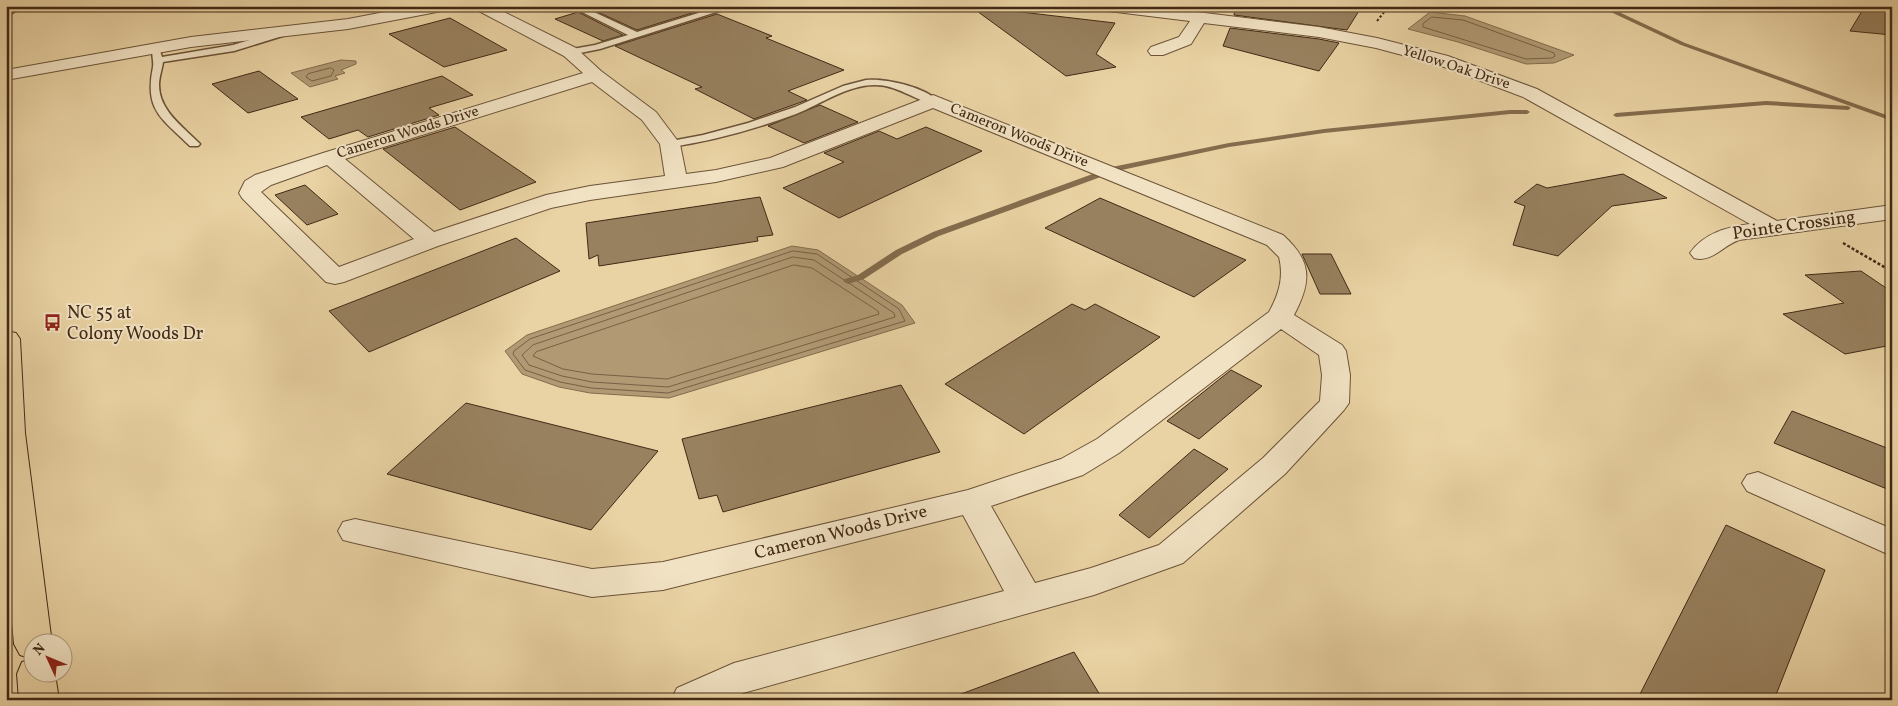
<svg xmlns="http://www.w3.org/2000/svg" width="1898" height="706" font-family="Vollkorn,serif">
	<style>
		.water { fill: #b09973; stroke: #846c4d }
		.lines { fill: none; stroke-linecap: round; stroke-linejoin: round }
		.shore { stroke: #786144; stroke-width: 1 }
		.stream { fill: #846c4d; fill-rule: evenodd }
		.building { fill: #98815f; stroke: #412915 }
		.service-casing { stroke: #6b5338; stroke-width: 3 }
		.minor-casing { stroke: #6b5338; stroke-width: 2 }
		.primary-casing { stroke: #412915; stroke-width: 2 }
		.path-far2 { stroke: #412915; stroke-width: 2; stroke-dasharray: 2.5 2; stroke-linecap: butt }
		.path-far1 { stroke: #412915; stroke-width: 2.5; stroke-dasharray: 3 2; stroke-linecap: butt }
		.path { stroke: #412915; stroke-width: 3; stroke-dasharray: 4 2.5; stroke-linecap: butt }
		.service { fill: #f1e2c3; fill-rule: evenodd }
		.minor { fill: #f1e2c3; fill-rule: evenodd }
		.primary { fill: #e9d2a3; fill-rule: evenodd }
		.labels { text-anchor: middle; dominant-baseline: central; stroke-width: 4; stroke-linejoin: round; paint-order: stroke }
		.far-street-label { font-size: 15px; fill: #412915; stroke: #f1e2c3 }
		.street-label { font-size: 18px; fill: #412915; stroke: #f1e2c3 }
		.poi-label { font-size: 18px; fill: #412915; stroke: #f1e2c3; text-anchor: start }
	</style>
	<rect width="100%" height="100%" fill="#e9d2a3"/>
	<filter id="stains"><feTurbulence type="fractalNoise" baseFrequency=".004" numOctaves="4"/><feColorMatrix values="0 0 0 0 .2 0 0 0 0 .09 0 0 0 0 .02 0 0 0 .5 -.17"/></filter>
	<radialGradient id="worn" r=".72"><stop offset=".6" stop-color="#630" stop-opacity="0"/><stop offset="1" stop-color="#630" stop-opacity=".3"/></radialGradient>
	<!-- water -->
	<path class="water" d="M1430 12 1465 16 1574 55 1554 63 1526 64 1458 42 1408 29Z
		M341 60 356 61V64L341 70 345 73 335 76 338 79 310 87 291 73Z
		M792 246 818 250 902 305 915 323 669 398 590 393 559 387 522 374 505 351 527 335Z"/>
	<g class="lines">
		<!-- shore -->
		<path class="shore" d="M1432 17 1463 20 1554 53 1555 56 1552 58 1526 59 1423 27V24Z
			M331 68 334 70 331 76 312 81 306 77 308 74Z
			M793 251 817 254 899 309 905 321 668 393 591 388 560 382 525 370 513 354 514 351 530 339Z
			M793 257 814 260 894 313 895 317 668 387 592 382 562 376 529 365 522 355 533 345Z
			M794 265 812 268 878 311 879 314 667 379 592 374 563 369 533 356 536 352Z"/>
		<!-- stream -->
		<path class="stream" d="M1598 6H1606L1685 43 1892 117V121L1681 45Z
			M1766 101 1848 106 1851 108 1848 110 1766 105 1616 117 1613 115 1616 113Z
			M1510 110H1527L1530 112 1527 114H1510L1324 133 1229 147 1117 171 939 236 902 254 864 279 848 284 843 281 845 279 858 275 896 250 933 232 1112 167 1229 143 1324 129Z"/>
	</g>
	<!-- building -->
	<path class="building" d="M600 6H698L705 9 637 30 591 9Z
		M970 6 1115 23 1096 54 1116 67 1066 76Z
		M1235 6H1362L1347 30 1234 15Z
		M1865 6 1892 10V35L1850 31Z
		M578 12 623 35 603 41 555 19Z
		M717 14 772 36 766 38 844 70 788 91 807 100 754 119 695 89 702 87 615 46Z
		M450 18 507 50 444 67 389 34Z
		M1230 28 1319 39 1339 43 1319 71 1223 46Z
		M259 71 298 99 248 113 212 84Z
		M442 76 473 95 429 108 439 115 368 137 358 130 329 139 301 117Z
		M820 105 858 122 804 143 768 126Z
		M455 127 536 182 460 210 383 149Z
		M926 127 982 151 839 218 783 188 844 162 824 153 879 131 897 139Z
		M1623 174 1667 198 1612 206 1558 256 1513 245 1525 206 1514 202 1537 184 1547 188Z
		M305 185 338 214 307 225 275 195Z
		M760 197 773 235 757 237 758 241 599 266 598 255 589 259 586 223Z
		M1100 198 1246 260 1194 297 1045 228Z
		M516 238 560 271 369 352 329 311Z
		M1302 254H1331L1351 294H1320Z
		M1861 271 1892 292V345L1845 354 1783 314 1844 303 1805 275Z
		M1072 304 1085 310 1095 304 1160 337 1024 434 945 384Z
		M1231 370 1262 386 1199 439 1167 421Z
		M901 385 940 452 723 512 717 495 699 499 682 439Z
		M466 403 658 451 591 530 387 474Z
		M1792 411 1892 450V491L1774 443Z
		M1194 449 1228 469 1149 538 1119 515Z
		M1726 525 1825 570 1774 700H1637Z
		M1074 652 1103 700H953V697Z"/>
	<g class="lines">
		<defs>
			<path id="service" d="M13 6H23L6 17V10Z
				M570 6H581L637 32 721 6H735L600 49 570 55 567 54V50L595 45 628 35Z
				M286 29 290 32 289 34 234 51 163 62C162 70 159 77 159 85 159 110 182 126 198 142L200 144 198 146H190C162 118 144 111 153 67 154 61 151 54 153 48H159L162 57 233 45Z
				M866 80C886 78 924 87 938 101L933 104C913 99 897 85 875 85 847 85 821 104 796 114 755 129 713 141 670 147L664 144 666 142 703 135 748 123 795 107 843 86Z"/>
			<path id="minor" d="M416 6H450L447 9 442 11 348 29 191 47 6 80V70L191 37 348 19Z
				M472 6H492L576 48 601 71 656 112 680 144 686 174 716 170 770 158 933 95 1283 235C1312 261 1312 281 1294 315L1342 345 1346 351 1350 375 1349 403 1344 410 1285 474 1183 563 1094 595 743 693 730 700H671L677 688 734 663 1004 591 963 515 663 590 592 597 355 543 343 540 338 531 343 522 355 519 592 569 663 562 968 490 1061 459 1097 439 1269 312C1279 294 1284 277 1279 257L1267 245 933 108 783 167 716 182 590 200 551 208 438 246 344 282 335 284 326 282 242 198 239 193 245 181 255 175 323 153 583 73 564 56 475 9ZM592 82 642 120 660 144 665 176 590 186 546 195 434 232 345 159ZM327 165 414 239 339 267 261 192 271 185ZM1281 329 1319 355 1322 375 1320 401 1263 458 1159 545 1091 568 1035 583 991 506 1083 475 1119 453Z
				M1100 6H1148L1319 27 1377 38 1448 56 1537 89 1777 221 1892 205V219L1739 240C1722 246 1712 263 1694 258L1690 253C1704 233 1727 227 1750 224L1523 97 1436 64 1376 48 1319 37 1204 23 1191 44 1163 55H1151L1148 51 1151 47 1179 37 1190 21 1108 11 1103 9Z
				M1758 472 1892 529V556L1747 491 1742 483 1747 475Z"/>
			<path id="primary" d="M6 331 16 333 20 339 25 433 52 644H32V674H55L59 700H19L17 674 22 662 32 659 20 655 14 644 6 557Z"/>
		</defs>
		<!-- service casing -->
		<use href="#service" class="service-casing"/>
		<!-- minor casing -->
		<use href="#minor" class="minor-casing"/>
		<!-- primary casing -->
		<use href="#primary" class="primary-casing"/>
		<!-- path-far2 -->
		<path class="path-far2" d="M1377 21 1389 6"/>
		<!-- path-far1 -->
		<path class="path-far1" d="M1843 243 1891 271"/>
		<!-- path -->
		<path class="path" d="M1889 269 1892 271"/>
		<!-- service -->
		<use href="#service" class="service"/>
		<!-- minor -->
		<use href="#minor" class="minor"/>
		<!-- primary -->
		<use href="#primary" class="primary"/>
	</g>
	<!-- icons -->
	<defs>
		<symbol id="bus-bare" viewBox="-9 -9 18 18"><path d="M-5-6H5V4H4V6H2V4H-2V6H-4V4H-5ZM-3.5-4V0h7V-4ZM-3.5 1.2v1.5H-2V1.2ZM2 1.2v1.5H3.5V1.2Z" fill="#8f2418" stroke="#f1e2c3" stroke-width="2.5" paint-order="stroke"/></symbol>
	</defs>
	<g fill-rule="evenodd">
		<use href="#bus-bare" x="40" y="310" width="25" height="25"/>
	</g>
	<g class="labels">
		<!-- far-street labels -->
		<g class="far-street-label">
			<text transform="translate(1456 68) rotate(18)">Yellow Oak Drive</text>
			<text transform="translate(408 133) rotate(-17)">Cameron Woods Drive</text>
			<text transform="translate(1019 136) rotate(22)">Cameron Woods Drive</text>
		</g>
		<!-- street labels -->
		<g class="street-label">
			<text transform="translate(1794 226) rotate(-8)">Pointe Crossing</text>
			<text transform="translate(841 533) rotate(-14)">Cameron Woods Drive</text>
		</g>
		<!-- poi labels -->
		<g class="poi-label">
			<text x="67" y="313">NC 55 at<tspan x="67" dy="21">Colony Woods Dr</tspan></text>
		</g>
	</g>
	<!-- margin -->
	<rect width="1898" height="706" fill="none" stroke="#e9d2a3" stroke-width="25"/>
	<rect x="8" y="8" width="1883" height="691" fill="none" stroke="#412915" stroke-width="2.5"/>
	<rect x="12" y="12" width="1873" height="681" fill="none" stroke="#412915"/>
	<!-- north arrow -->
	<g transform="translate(48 658) rotate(314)"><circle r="24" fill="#f1e2c3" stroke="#ab987d"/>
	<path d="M0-4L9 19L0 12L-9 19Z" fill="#8f2418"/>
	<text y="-8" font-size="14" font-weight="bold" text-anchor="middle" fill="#412915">N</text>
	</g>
	<rect width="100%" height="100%" filter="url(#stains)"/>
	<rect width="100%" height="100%" fill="url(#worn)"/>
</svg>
